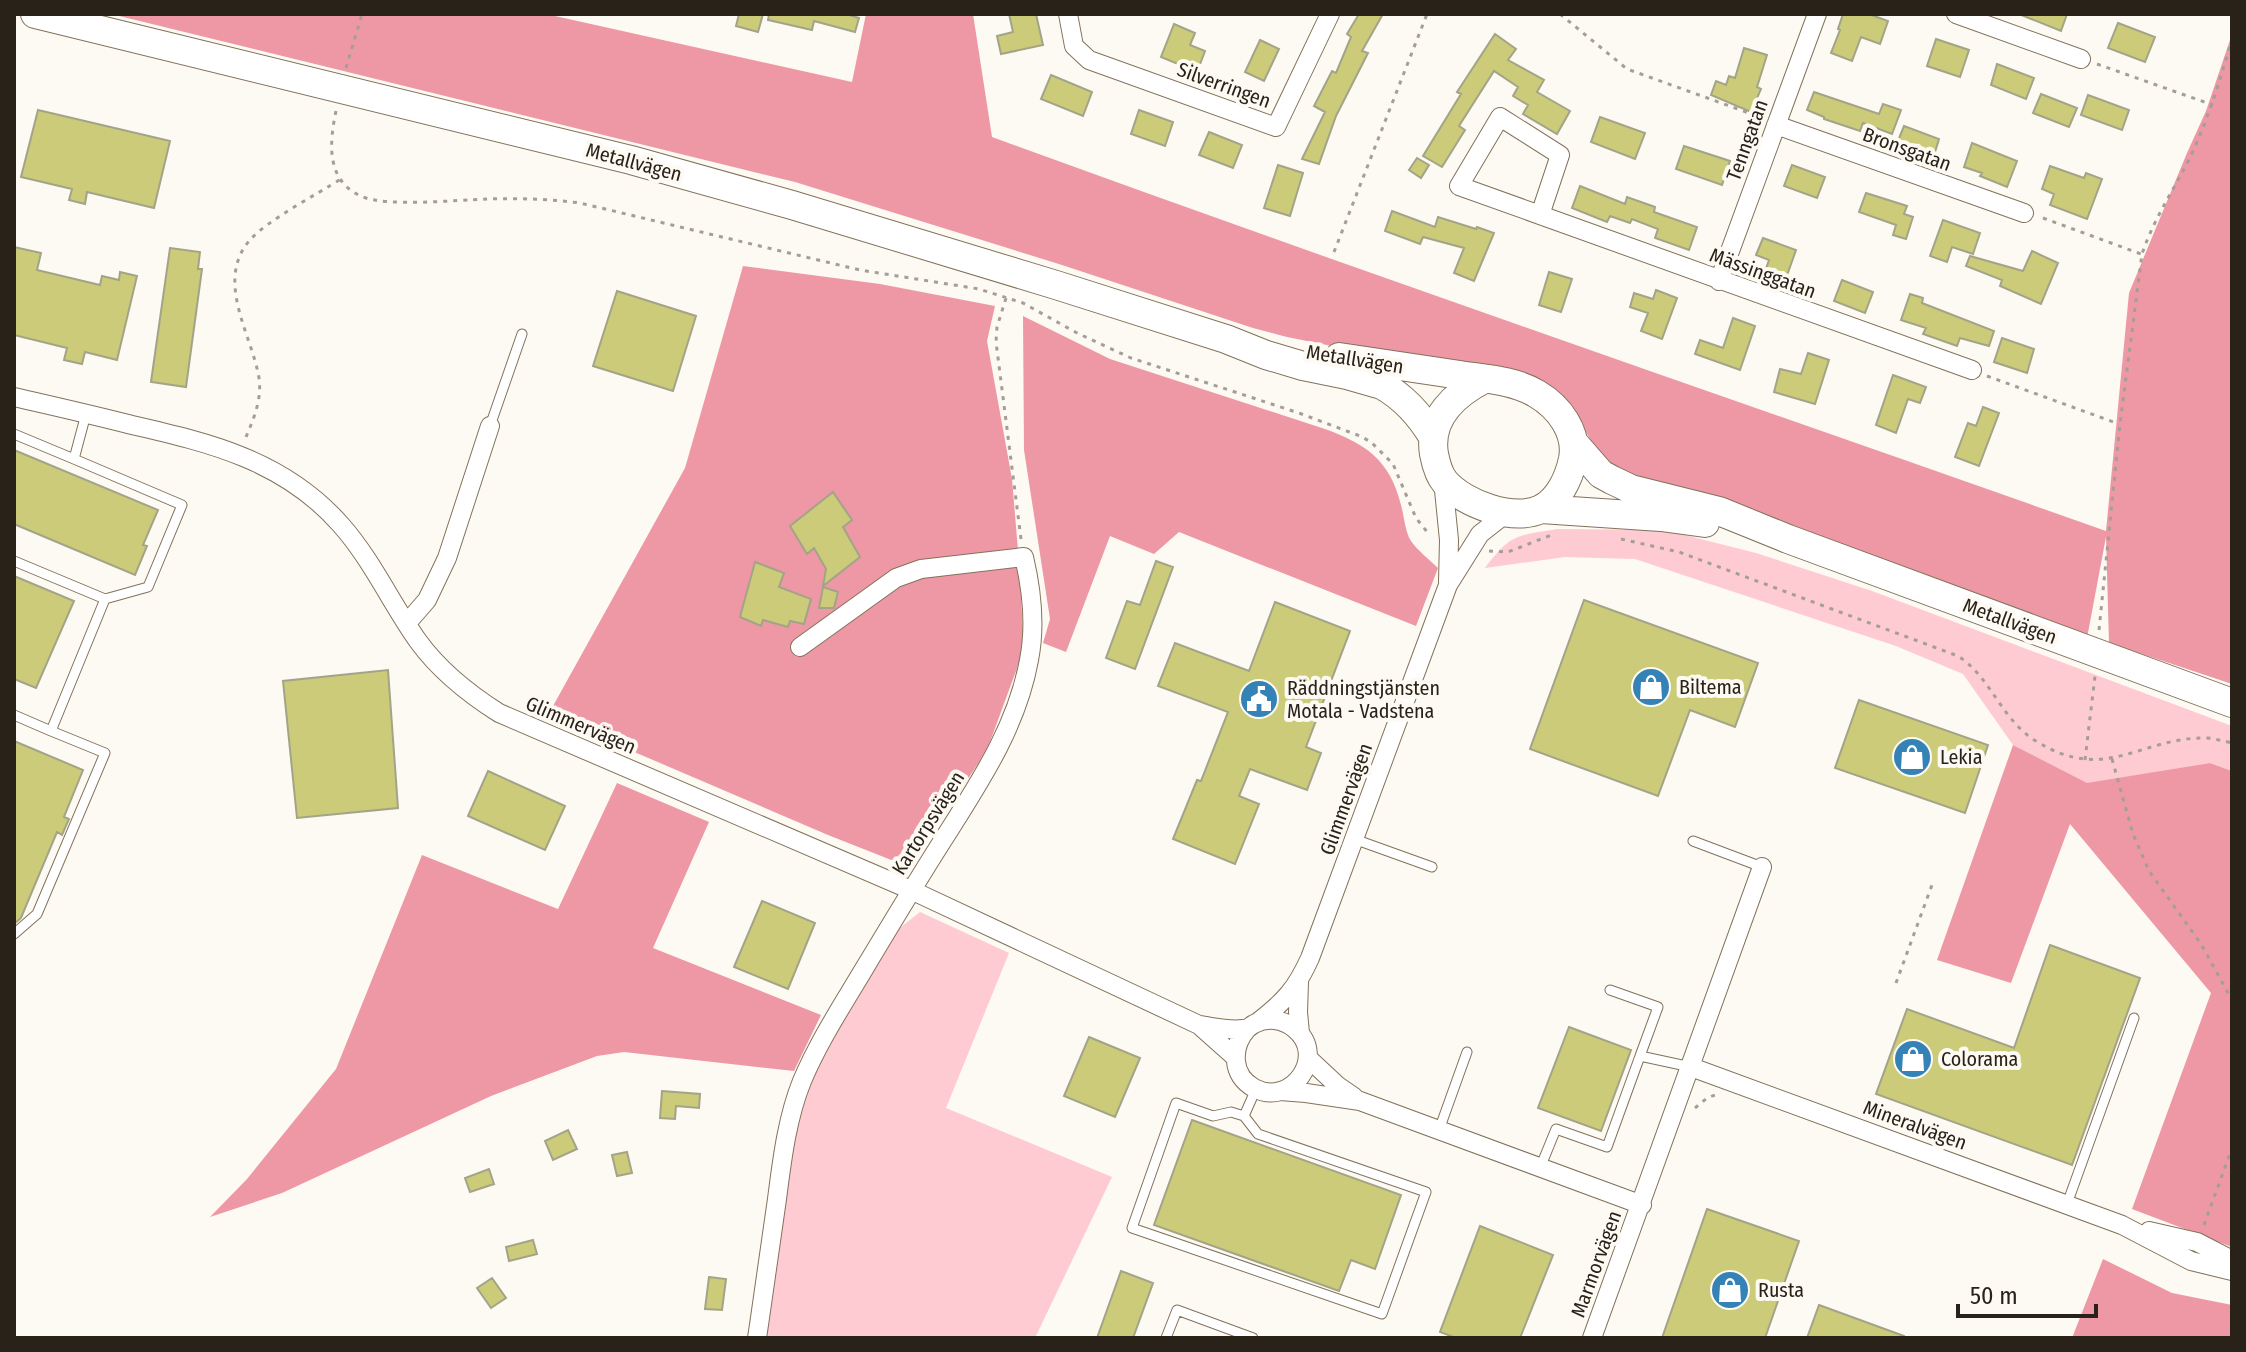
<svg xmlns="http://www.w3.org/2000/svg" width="2246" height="1352" font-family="'Fira Sans Condensed',sans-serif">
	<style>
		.green { fill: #ffcbd2 }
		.forest { fill: #ee98a5 }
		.building { fill: #cbcb79; stroke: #a3a487; stroke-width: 2 }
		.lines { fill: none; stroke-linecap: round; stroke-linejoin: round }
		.lane-casing { stroke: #83725a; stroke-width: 11 }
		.street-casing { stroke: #83725a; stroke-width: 20 }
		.primary-casing { stroke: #83725a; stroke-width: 30 }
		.path { stroke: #a49e97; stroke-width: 3; stroke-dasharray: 4 6; stroke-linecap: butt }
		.lane { stroke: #fff; stroke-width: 9 }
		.street { stroke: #fff; stroke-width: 18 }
		.primary { stroke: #fff; stroke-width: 28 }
		.labels { text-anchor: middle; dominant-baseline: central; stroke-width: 8; stroke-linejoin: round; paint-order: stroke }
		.street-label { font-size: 20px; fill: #292218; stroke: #fdf9f3 }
		.poi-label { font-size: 20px; fill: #292218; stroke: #fdf9f3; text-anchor: start }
	</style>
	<rect width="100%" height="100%" fill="#fdf9f3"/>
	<!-- green -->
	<path class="green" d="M1557 529 1665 530 1756 553 1872 591 2232 726V771L2210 763 2087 784 2013 745 1963 674 1896 646 1635 559 1565 557 1485 568C1511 534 1515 536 1557 529Z
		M920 912 1009 953 946 1108 1112 1177 1035 1338H760L798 1081 872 950Z"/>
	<!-- forest -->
	<path class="forest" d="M111 14H546L852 82 866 14H973L992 137C1362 272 1735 400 2106 531L2129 293 2187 153 2206 111 2232 34V684L2109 643 2106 537 2087 638 2036 615 1762 515 1625 477 1603 460 1570 406 1382 356 1287 337 1253 328 1062 265 795 182Z
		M743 266 880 284 995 306 987 341 1012 479 1019 562 1024 649 987 750 922 849 899 863 828 835 548 715 685 468Z
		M1023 316 1110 359 1325 429C1366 444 1390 460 1401 505 1404 515 1405 532 1411 541 1418 551 1429 559 1438 568L1416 626 1179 532 1154 554 1110 536 1066 652 1043 643 1050 619 1024 450Z
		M2013 745 2087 783 2210 763 2232 771V1247L2132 1209 2211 993 2070 824 2011 983 1937 960Z
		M617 783 709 822 653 948 821 1015 794 1071 624 1052 597 1056 491 1096 282 1193 210 1217 247 1179 336 1069 422 855 558 909Z
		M2103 1259 2172 1293 2232 1305V1338H2072Z"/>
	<!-- building -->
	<path class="building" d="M739 14H763L758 32 736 26Z
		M769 14H846L859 18 855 32 814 21 812 30 768 20Z
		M1009 14H1036L1043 45 1001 54 997 36 1013 32Z
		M1359 14H1383L1362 51 1368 53 1336 116 1319 164 1302 159 1325 112 1314 106 1332 71 1336 73 1351 37 1347 34Z
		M1843 14H1869L1888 21 1880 44 1861 37 1852 61 1831 53 1840 30 1838 29Z
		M2019 14H2067L2061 31Z
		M2118 23 2155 37 2145 62 2108 48Z
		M1174 24 1195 33 1190 45 1205 51 1197 72 1161 57Z
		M1495 34 1516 49 1508 60 1544 80 1537 92 1570 111 1557 134 1523 114 1528 105 1513 96 1518 87 1494 71 1459 126 1465 130 1442 167 1423 156 1461 94 1457 92Z
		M1936 39 1969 50 1960 77 1927 66Z
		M1260 40 1279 49 1264 81 1245 72Z
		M1744 48 1767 55 1757 87 1761 89 1751 112 1711 95 1716 81 1726 85 1729 76 1735 78Z
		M1997 64 2034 78 2026 99 1991 85Z
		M1051 75 1092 92 1083 116 1041 99Z
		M1814 92 1879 114 1883 104 1901 110 1892 134 1863 123 1860 131 1824 119V117L1807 110Z
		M2041 94 2077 108 2069 127 2033 113Z
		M2088 95 2129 110 2122 130 2081 115Z
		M38 110 170 141 154 208 87 192 85 204 69 200 72 189 21 177Z
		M1139 110 1173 122 1165 146 1131 134Z
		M1600 117 1645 133 1635 159 1591 142Z
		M1904 126 1939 139 1932 162 1895 148Z
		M1209 132 1242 145 1233 168 1199 155Z
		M1972 143 2017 161 2007 187 1980 176 1982 173 1964 167Z
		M1684 146 1730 161 1722 185 1676 169Z
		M1417 158 1429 165 1421 178 1409 170Z
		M1278 165 1303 173 1290 216 1264 208Z
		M1792 165 1825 177 1817 198 1784 186Z
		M2050 166 2084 178 2086 173 2102 179 2087 219 2050 205 2054 194 2042 189Z
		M1580 186 1625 204 1627 197 1655 207 1654 212 1697 227 1689 250 1655 238 1658 229 1632 219 1630 223 1610 216 1607 222 1572 208Z
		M1866 193 1907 206 1904 214 1913 217 1906 239 1893 235 1896 225 1859 212Z
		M1392 211 1435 227 1438 217 1476 229 1477 227 1494 233 1474 281 1454 273 1464 248 1423 237 1420 244 1385 231Z
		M1943 220 1980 233 1973 254 1952 247 1947 262 1930 256Z
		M1763 238 1796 250 1784 284 1763 277 1769 260 1756 255Z
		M14 247 41 253 37 270 100 285 102 276 119 280 120 272 137 276 117 360 85 352 82 364 64 360 67 348 14 335Z
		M170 248 200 252 198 269H202L186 387 151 382Z
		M2032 251 2058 263 2041 304 2000 286 2002 280 1966 266 1970 256 2023 271Z
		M1549 272 1572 279 1561 312 1539 305Z
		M1842 280 1873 292 1865 313 1834 301Z
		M1656 290 1677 298 1662 339 1641 331 1648 313 1630 307 1634 293 1653 299Z
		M617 291 696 316 673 391 593 366Z
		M1910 294 1923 298 1922 303 1994 331 1989 346 1960 338 1957 346 1923 334 1926 328 1901 320Z
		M1733 318 1755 326 1740 370 1695 354 1700 340 1723 348Z
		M2002 338 2034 349 2027 373 1994 362Z
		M1808 353 1829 360 1815 404 1774 392 1780 369 1801 374Z
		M1893 375 1926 387 1920 403 1908 399 1896 433 1876 425Z
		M1983 407 1999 413 1979 466 1955 457 1968 423 1976 426Z
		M14 450 158 510 143 545 147 546 135 575 14 524Z
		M833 492 852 520 843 527 860 557 823 586 826 569 814 548 807 554 790 526Z
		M1156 561 1173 567 1135 669 1106 658 1127 601 1140 605Z
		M755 562 784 573 779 587 811 599 804 624 790 621 788 627 763 620 761 626 740 617Z
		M14 576 74 601 36 688 14 679Z
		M823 587 838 592 834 608H819Z
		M1584 600 1758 663 1735 727 1690 710 1658 796 1530 749Z
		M1275 602 1350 631 1306 747 1321 753 1307 790 1250 769 1239 796 1259 804 1235 864 1173 839 1197 780 1201 781 1228 712 1158 686 1175 643 1249 671Z
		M388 670 398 808 297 818 283 681Z
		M1859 700 1988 745 1965 813 1835 768Z
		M14 741 83 770 64 817 69 819 62 835 57 832 21 918 14 924Z
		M488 771 565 806 545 850 468 816Z
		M762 901 815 923 788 989 734 967Z
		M2050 945 2140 978 2072 1165 1876 1094 1907 1009 2014 1048Z
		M1569 1027 1631 1050 1601 1131 1538 1108Z
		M1089 1037 1140 1058 1115 1117 1064 1096Z
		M662 1091 700 1094 699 1108 676 1106 675 1119 660 1118Z
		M1192 1120 1401 1195 1375 1269 1351 1260 1339 1291 1154 1225Z
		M568 1130 577 1149 553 1160 545 1141Z
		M627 1152 632 1173 617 1176 612 1155Z
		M489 1169 494 1184 470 1192 465 1178Z
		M1707 1209 1799 1241 1765 1338H1662Z
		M1480 1226 1553 1255 1520 1338H1456L1440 1332Z
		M533 1240 537 1254 509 1261 506 1247Z
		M1121 1271 1153 1283 1133 1338H1097Z
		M709 1277 726 1279 722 1310 705 1309Z
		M492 1278 506 1298 491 1308 477 1288Z
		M1819 1305 1904 1336V1338H1807Z"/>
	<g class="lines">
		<defs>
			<path id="lane" d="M490 426 522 334
				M14 434 74 459
				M14 561 105 599 148 587 182 505 74 459 86 414
				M14 715 51 731
				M1354 839 1432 867
				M1693 841 1762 867
				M14 934 37 914 105 753 51 731 105 599
				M1610 990 1658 1007 1640 1056
				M1244 1116 1258 1134 1426 1192 1382 1314 1132 1228 1176 1103 1213 1116 1231 1112 1244 1116 1256 1089
				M1439 1130 1467 1052
				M1540 1168 1556 1129 1607 1147 1640 1056 1691 1067
				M2067 1204 2134 1018
				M1166 1338 1177 1310 1253 1338"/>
			<path id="street" d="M1068 14 1074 46 1089 60 1276 127 1330 14
				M1956 14 2081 59
				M1776 125 2024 213
				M1540 215 1459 186 1500 117 1560 155 1540 215 1972 370
				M1719 281 1817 14
				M14 397C53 406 93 415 132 425 211 443 285 461 341 525 372 560 391 603 418 641 439 670 469 694 499 713L911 890 1199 1025C1214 1027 1228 1031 1243 1029 1251 1028 1247 1028 1254 1024 1267 1017 1283 1019 1295 1029 1328 1056 1291 1108 1254 1088 1231 1075 1231 1047 1247 1029
				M1443 480 1449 540 1448 582
				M407 623 427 600 447 558 490 426
				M1299 982 1298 1012 1300 1033
				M1258 1022C1285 1001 1296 989 1310 958L1448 585 1480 534 1508 512
				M1199 1025 1235 1057
				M1308 1058 1338 1086 1354 1097
				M1691 1067 2122 1225 2191 1261 2232 1271
				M1280 1091 1306 1093 1360 1101 1642 1205
				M2149 1231 2197 1242 2232 1260
				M757 1338C764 1292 770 1246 777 1199 782 1160 787 1118 802 1081 818 1043 840 1009 861 974 888 929 915 884 943 840 979 783 1017 727 1029 660 1036 625 1032 591 1024 557L921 569 896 578 800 647
				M1592 1338 1762 867"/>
			<path id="primary" d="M35 14 631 160 792 205 1056 285 1226 339 1266 355 1303 366 1347 375 1382 385C1405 398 1420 415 1433 437
				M1339 357C1380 363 1420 369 1460 375 1486 379 1514 380 1537 394 1559 407 1578 432 1573 459 1569 478 1559 500 1541 509 1513 522 1464 504 1445 482 1439 475 1436 464 1434 454 1428 418 1455 394 1484 379
				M1574 443 1601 474 1612 480 1631 489 1719 511 1788 539 2232 703
				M1541 509 1661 517 1705 523"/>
		</defs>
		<!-- lane casing -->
		<use href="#lane" class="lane-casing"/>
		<!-- street casing -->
		<use href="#street" class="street-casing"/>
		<!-- primary casing -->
		<use href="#primary" class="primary-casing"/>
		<!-- path -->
		<path class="path" d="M1560 14 1627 69 1760 117
			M2097 64 2213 105
			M346 68 362 14
			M336 111C329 144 326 182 363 197 388 207 458 200 487 199 518 198 549 199 580 203L860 270 979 289 1023 303 1077 333 1131 358 1299 413 1360 436 1371 442 1393 464 1416 518 1428 533
			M2043 218 2141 254
			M1334 252 1427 14
			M1006 298 997 327 996 342 1021 539
			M1987 376 2119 424
			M246 437C254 418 262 399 259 378 252 335 215 282 249 241 267 220 316 195 341 179
			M1621 539 1679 552 1958 656C1991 677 2002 721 2036 741 2106 785 2141 736 2208 738 2216 739 2224 741 2232 743
			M1489 551 1508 552 1554 534
			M2099 630 2120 424 2142 254C2155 215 2177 186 2194 149 2210 113 2221 77 2232 39
			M2112 759 2133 834 2149 871 2201 944 2232 1000
			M2085 760 2095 676
			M1896 983 1932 885
			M1695 1108 1707 1098 1715 1095
			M2204 1225 2232 1148"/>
		<!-- lane -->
		<use href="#lane" class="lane"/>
		<!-- street -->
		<use href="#street" class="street"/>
		<!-- primary -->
		<use href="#primary" class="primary"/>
	</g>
	<!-- icons -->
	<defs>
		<symbol id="shop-disc" viewBox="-11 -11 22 22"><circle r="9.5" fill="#3583b6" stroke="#fdf9f3"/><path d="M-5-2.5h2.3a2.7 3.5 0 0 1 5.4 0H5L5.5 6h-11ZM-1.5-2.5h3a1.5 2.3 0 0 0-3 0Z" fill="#fff"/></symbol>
		<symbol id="civic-disc" viewBox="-11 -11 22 22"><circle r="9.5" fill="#3583b6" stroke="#fdf9f3"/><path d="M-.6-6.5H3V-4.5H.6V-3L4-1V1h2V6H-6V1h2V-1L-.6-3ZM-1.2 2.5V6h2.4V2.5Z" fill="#fff"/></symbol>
	</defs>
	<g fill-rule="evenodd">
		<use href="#shop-disc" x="1629" y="665" width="44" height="44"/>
		<use href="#civic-disc" x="1237" y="677" width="44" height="44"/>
		<use href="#shop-disc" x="1890" y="735" width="44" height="44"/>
		<use href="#shop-disc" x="1891" y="1037" width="44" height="44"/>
		<use href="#shop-disc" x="1708" y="1268" width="44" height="44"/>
	</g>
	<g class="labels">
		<!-- street labels -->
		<g class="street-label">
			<text transform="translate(1224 85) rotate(20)">Silverringen</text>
			<text transform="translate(1747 140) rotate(-70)">Tenngatan</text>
			<text transform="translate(1907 149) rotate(20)">Bronsgatan</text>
			<text transform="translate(634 162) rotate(15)">Metallvägen</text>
			<text transform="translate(1763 273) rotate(20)">Mässinggatan</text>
			<text transform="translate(1355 359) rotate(9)">Metallvägen</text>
			<text transform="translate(2010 621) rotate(20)">Metallvägen</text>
			<text transform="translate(581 725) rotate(23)">Glimmervägen</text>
			<text transform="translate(1346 799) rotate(-70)">Glimmervägen</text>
			<text transform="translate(928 823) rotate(-58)">Kartorpsvägen</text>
			<text transform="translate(1915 1125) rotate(20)">Mineralvägen</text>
			<text transform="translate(1596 1264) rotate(-70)">Marmorvägen</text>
		</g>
		<!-- poi labels -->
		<g class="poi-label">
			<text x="1679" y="687">Biltema</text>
			<text x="1287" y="688">Räddningstjänsten<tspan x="1287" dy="23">Motala - Vadstena</tspan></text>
			<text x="1940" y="757">Lekia</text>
			<text x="1941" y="1059">Colorama</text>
			<text x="1758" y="1290">Rusta</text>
		</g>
	</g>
	<!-- border -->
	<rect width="2246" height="1352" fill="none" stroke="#292218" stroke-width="32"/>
	<!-- scale -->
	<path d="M1958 1304v12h138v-12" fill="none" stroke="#292218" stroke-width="4"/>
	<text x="1970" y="1304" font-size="24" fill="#292218" stroke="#fdf9f3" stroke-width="6" paint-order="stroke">50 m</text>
</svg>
